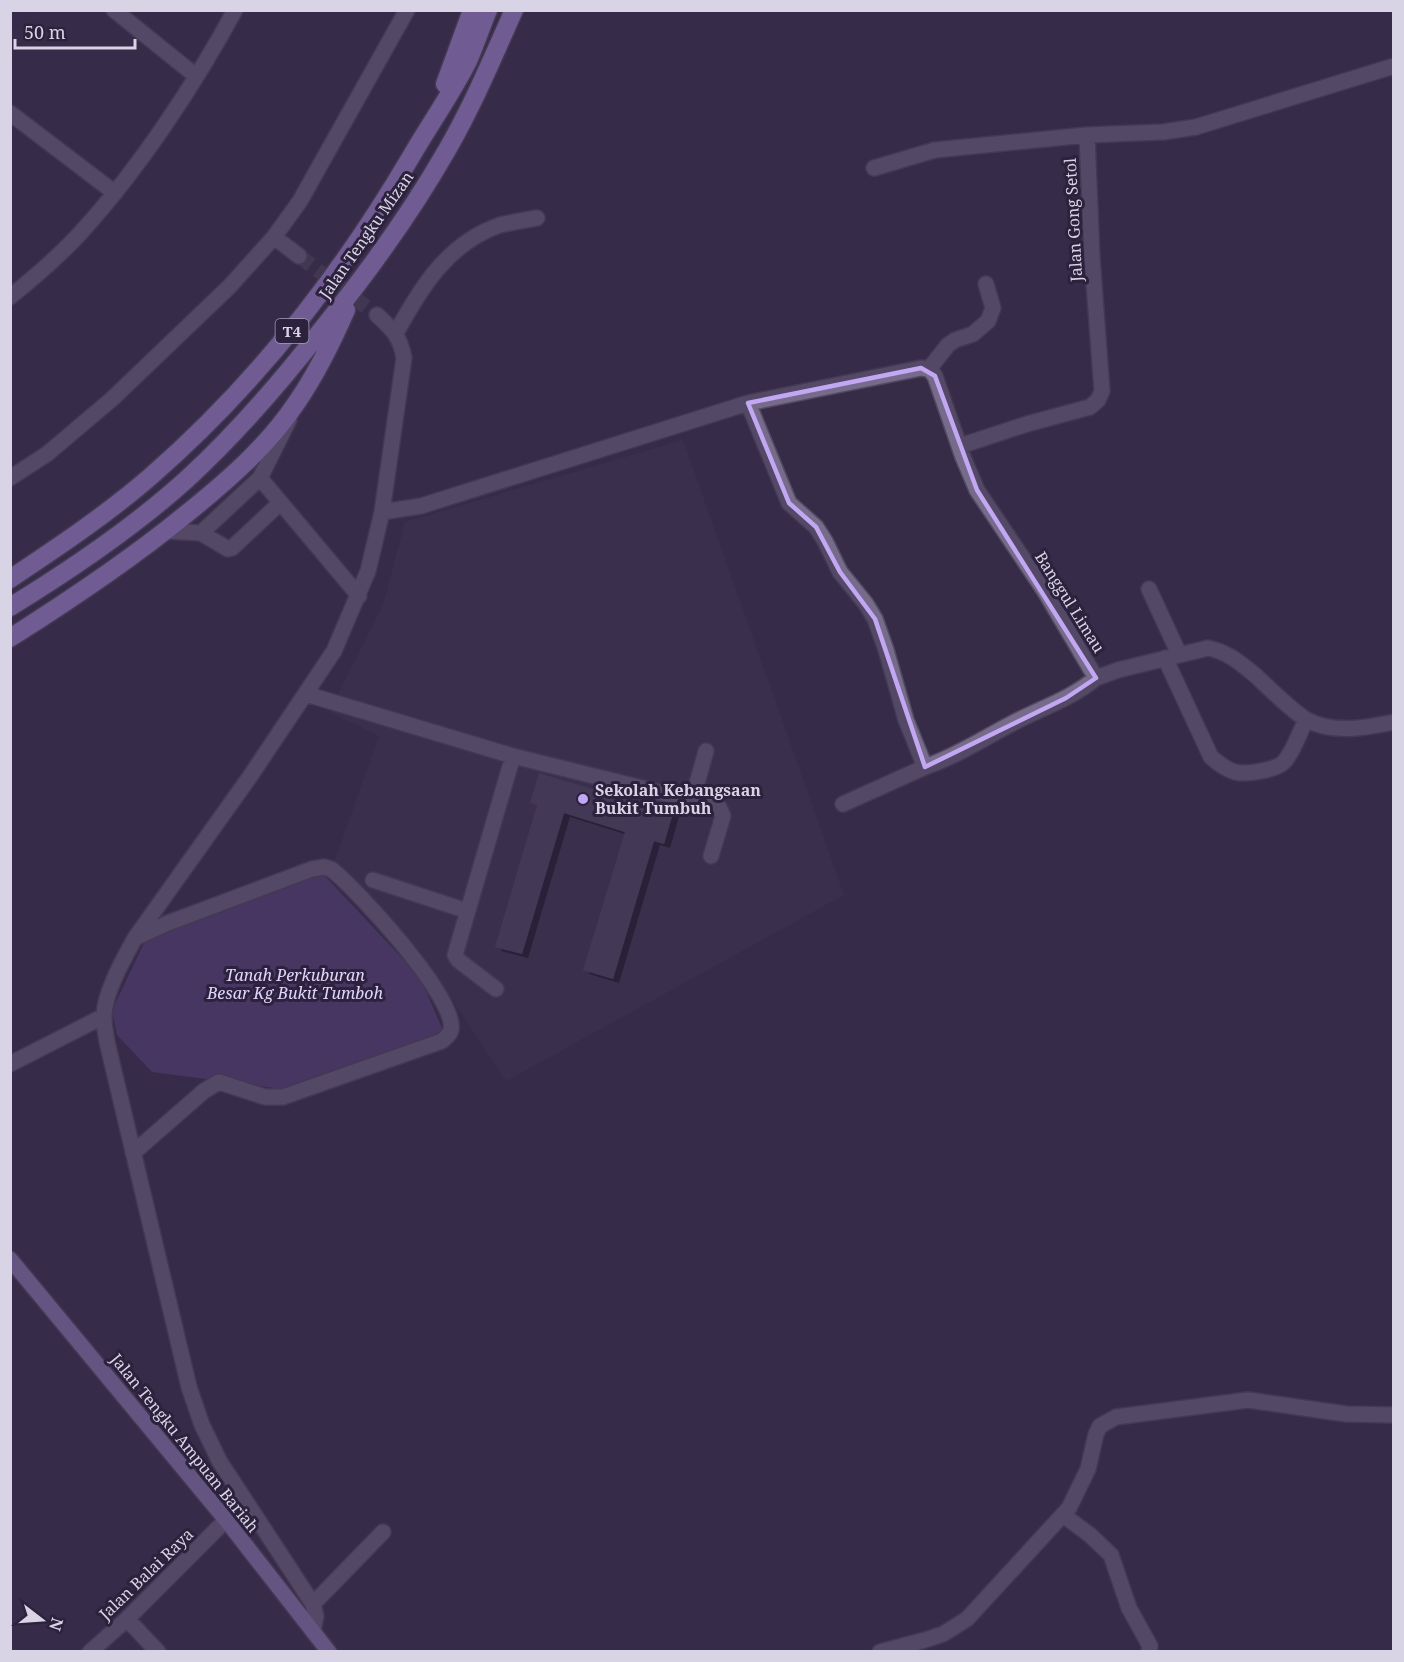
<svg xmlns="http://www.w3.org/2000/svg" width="1404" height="1662" font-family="'Noto Serif',serif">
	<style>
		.built { fill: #403355 }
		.green { fill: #5b4281 }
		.building { fill: #534866; filter: url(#shadow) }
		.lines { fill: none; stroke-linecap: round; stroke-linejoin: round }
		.minor-tunnel { stroke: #4e4560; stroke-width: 15; stroke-dasharray: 15 8; stroke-linecap: butt }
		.minor-casing { stroke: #524a61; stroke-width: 18 }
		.major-casing { stroke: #524a61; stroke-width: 18 }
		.highway-casing { stroke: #524a61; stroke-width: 21 }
		.minor { stroke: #766b8b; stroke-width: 15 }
		.major { stroke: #9c85c5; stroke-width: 15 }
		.highway { stroke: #b696ec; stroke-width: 18 }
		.marked { fill: none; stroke: #c2a7f2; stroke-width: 4.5; stroke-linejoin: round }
		.poi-dot { fill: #c2a7f2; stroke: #2c223d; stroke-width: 2 }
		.labels { text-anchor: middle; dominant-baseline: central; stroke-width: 6; stroke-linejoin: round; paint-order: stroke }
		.shield { fill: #2c223d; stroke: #a59fb3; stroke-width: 1.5 }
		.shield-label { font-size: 15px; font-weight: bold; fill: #d9d4e5 }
		.street-label { font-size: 16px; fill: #d9d4e5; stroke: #2c223d }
		.poi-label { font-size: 16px; font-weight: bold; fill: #d9d4e5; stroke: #2c223d; text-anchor: start }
		.park-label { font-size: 16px; font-style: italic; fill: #e2d5fd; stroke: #2c223d }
	</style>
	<defs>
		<filter id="shadow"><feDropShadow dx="6" dy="4" stdDeviation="0" flood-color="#0009"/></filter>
	</defs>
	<rect width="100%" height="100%" fill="#362c48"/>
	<!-- built -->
	<path class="built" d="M683 440 844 895 506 1081 420 951 334 863 379 736 329 712 383 605 405 522Z"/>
	<!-- green -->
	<path class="green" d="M323 874 420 977 444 1033 282 1089 152 1072 117 1035 112 1010 146 939Z"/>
	<!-- building -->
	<path class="building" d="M539 773 673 813 664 844 654 841 613 979 583 970 625 832 564 813 522 954 495 947 537 805 530 803Z"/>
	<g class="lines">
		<!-- minor-tunnel -->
		<path class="minor-tunnel" d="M299 256 377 315"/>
		<defs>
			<path id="minor" d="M114 10 196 76
				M10 113 115 193
				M874 168 935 150 1087 135
				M274 237 299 256
				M10 297C36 276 62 254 84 229 140 167 195 84 235 10
				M396 333C421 287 448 243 500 225 512 222 525 220 537 218
				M929 369 948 345 955 340 973 334 988 321 993 308 986 284
				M748 403 789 503 816 527 825 541 840 572 866 604 875 619 886 650 906 720 925 767 843 804
				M960 446 1027 424 1090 407 1098 400 1102 391 1092 257 1087 135 1163 132 1196 127 1394 66
				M10 478 47 454 112 399 230 286 274 237 300 201 407 10
				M260 478 359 596
				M382 512 421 506 748 403 921 368 929 369 935 376 963 457 977 490 1044 590 1096 678 1118 670 1208 648C1228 652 1240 663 1255 675 1268 687 1294 713 1307 720 1334 734 1365 728 1394 722
				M165 531 201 533 260 478 289 420
				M201 533 228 549 232 548 280 503
				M1149 589 1179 654
				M1165 658 1211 757C1218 763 1225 769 1235 772 1246 775 1276 770 1284 762 1294 751 1299 733 1306 720
				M306 694 513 756 719 807 723 816 711 856
				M925 767C957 756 984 738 1013 723 1041 708 1071 699 1096 678
				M692 801 706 751
				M373 880 467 911
				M496 989 458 960 455 955 513 756
				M10 1064 104 1016
				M133 1153 204 1091 219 1082 265 1097H283L442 1041C445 1038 450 1035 451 1030 458 999 357 889 331 869L324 867 312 869 168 923 135 938
				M1063 1515 1090 1535 1111 1555 1129 1608 1150 1646 1149 1652
				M313 1604 383 1532
				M127 1619 158 1652
				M313 1631 316 1616 313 1604 220 1462 202 1425 189 1387 107 1042C106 1034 104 1026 104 1018 103 995 124 958 135 938L251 775 334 651 368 571 382 512 404 358C400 336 393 330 377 315
				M90 1652 127 1619 226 1520
				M880 1652 925 1640 943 1634 967 1619 1069 1508 1088 1469 1096 1434 1100 1426 1116 1417 1248 1400 1346 1414 1394 1415"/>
			<path id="major" d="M10 1259 226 1520 329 1652"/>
			<path id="highway" d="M445 84 472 10
				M10 579C58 547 106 515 150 477 256 385 341 276 412 155 430 124 452 93 468 61 475 45 481 27 488 10
				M10 607C72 569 133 528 187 479 237 433 281 382 323 328 369 271 411 213 447 150 473 105 493 57 514 10
				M10 638C70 600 130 560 185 515 226 482 268 446 297 402 317 373 332 342 346 310"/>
		</defs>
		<!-- minor casing -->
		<use href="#minor" class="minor-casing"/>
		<!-- major casing -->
		<use href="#major" class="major-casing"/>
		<!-- highway casing -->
		<use href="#highway" class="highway-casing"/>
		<!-- minor -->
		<use href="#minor" class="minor"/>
		<!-- major -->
		<use href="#major" class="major"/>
		<!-- highway -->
		<use href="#highway" class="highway"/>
	</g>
	<!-- marked area -->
	<path d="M0 0H1404V1662H0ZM921 368 935 376 977 490 1096 678 1066 698 925 767 875 619 840 572 816 527 789 503 748 403Z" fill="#362c48" fill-opacity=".55" fill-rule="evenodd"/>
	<path class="marked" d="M921 368 935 376 977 490 1096 678 1066 698 925 767 875 619 840 572 816 527 789 503 748 403Z"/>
	<!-- markers -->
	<circle class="poi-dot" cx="583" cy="799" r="6"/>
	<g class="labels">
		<!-- shield labels -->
		<rect class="shield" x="275.5" y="319" width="33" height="24" rx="4.5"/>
		<g class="shield-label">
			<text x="292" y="331">T4</text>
		</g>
		<!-- street labels -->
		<g class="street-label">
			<text transform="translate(1073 220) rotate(-93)">Jalan Gong Setol</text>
			<text transform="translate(366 235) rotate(-55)">Jalan Tengku Mizan</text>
			<text transform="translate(1070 602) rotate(58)">Banggul Limau</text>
			<text transform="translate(185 1443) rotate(51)">Jalan Tengku Ampuan Bariah</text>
			<text transform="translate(146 1574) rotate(-44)">Jalan Balai Raya</text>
		</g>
		<!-- poi labels -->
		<g class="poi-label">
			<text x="595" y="790">Sekolah Kebangsaan<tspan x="595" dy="18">Bukit Tumbuh</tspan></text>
		</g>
		<!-- park labels -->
		<g class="park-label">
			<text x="295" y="975">Tanah Perkuburan<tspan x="295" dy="18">Besar Kg Bukit Tumboh</tspan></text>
		</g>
	</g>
	<!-- border -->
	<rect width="1404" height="1662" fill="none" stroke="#d9d4e5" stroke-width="24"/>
	<!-- north arrow -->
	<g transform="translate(42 1620) rotate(107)" stroke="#2c223d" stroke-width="4.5" paint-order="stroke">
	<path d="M0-4.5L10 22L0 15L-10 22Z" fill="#d9d4e5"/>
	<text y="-9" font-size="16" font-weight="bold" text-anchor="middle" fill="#d9d4e5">N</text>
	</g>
	<!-- scale -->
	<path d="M15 39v9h120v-9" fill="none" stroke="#d9d4e5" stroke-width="3"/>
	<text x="24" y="39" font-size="18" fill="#d9d4e5" stroke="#2c223d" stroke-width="4.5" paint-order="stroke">50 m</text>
</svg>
